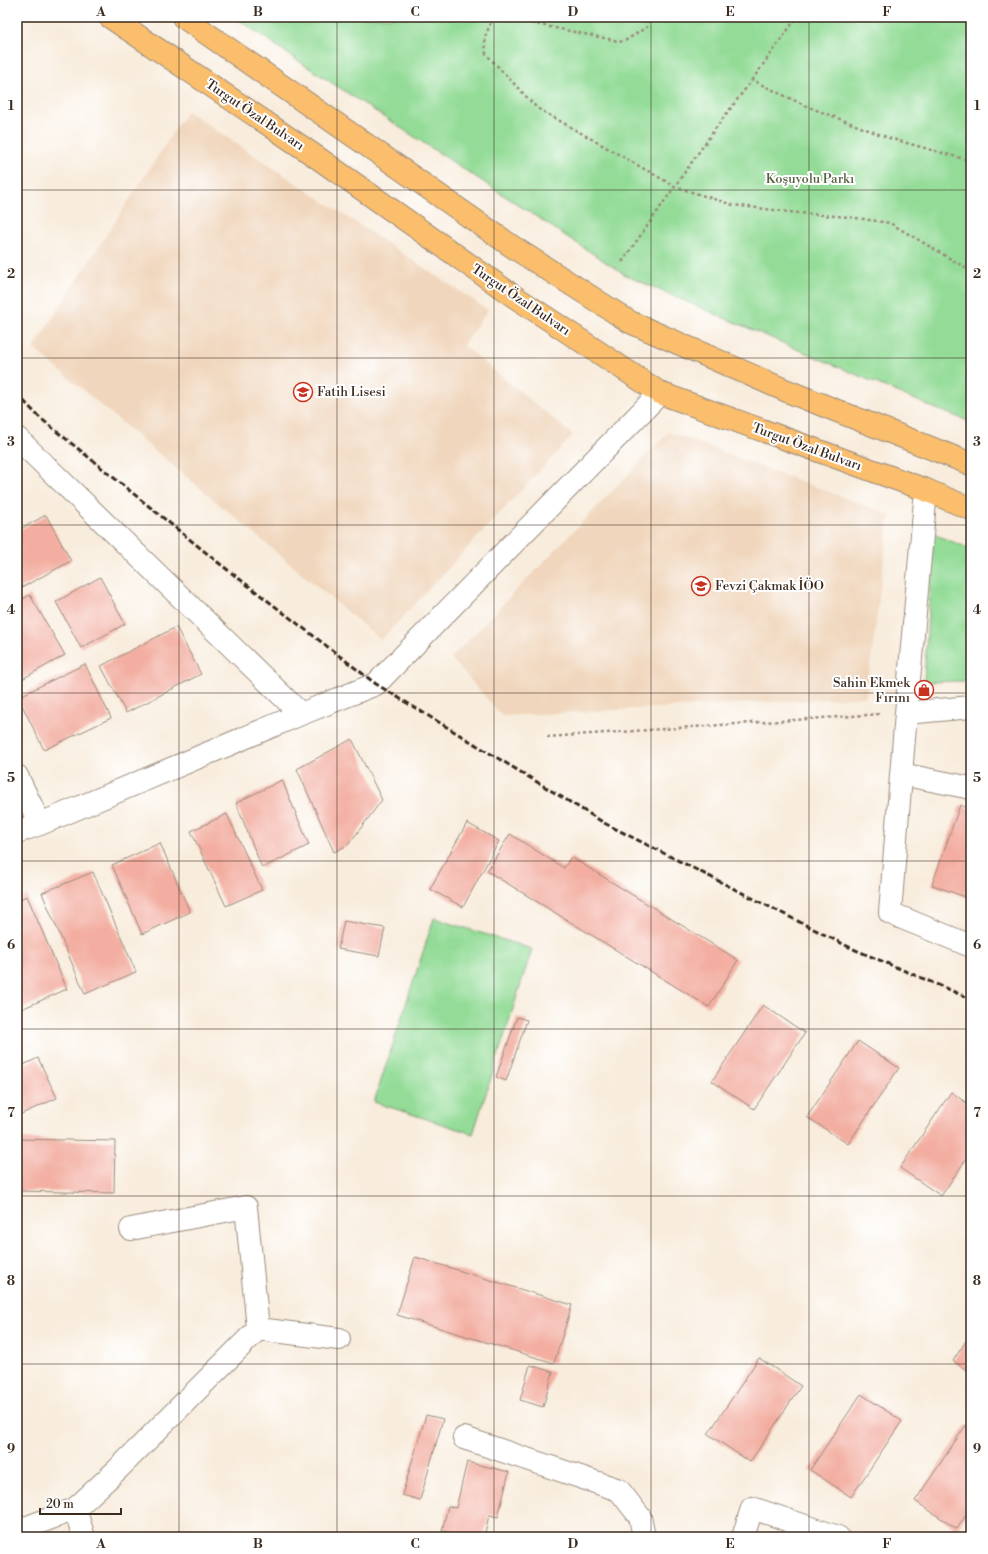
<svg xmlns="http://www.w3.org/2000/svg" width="988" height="1554" font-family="'Libre Bodoni',serif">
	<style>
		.built { fill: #f0d6bc }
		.green { fill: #93db96; stroke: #67825a }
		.building { fill: #f3aea1 }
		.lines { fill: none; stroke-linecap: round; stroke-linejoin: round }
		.minor-casing { stroke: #9a8b7d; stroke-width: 24 }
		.major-casing { stroke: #9a8b7d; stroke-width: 24 }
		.path { stroke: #9a8b7d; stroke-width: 2.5; stroke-dasharray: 3 3; stroke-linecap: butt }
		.minor { stroke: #fff; stroke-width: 22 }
		.major { stroke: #fabe6d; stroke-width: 22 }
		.rail { stroke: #3b2a1e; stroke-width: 3; stroke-dasharray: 6 3; stroke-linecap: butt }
		.grid { fill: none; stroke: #3b2a1e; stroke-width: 1; stroke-opacity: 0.55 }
		.labels { text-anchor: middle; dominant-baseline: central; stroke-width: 4; stroke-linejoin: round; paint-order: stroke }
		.street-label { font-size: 13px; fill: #3b2a1e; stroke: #fff }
		.park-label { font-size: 13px; fill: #555f42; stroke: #fff }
		.poi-label { font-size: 13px; fill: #3b2a1e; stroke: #fff; text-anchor: start }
		.neatline { fill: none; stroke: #3b2a1e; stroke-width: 1.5 }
		.grid-label { font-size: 13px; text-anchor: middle; font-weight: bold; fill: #3b2a1e }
	</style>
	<rect width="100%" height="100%" fill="#fff"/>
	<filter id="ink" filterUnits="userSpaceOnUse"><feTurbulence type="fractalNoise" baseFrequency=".025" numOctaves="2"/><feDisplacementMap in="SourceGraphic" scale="8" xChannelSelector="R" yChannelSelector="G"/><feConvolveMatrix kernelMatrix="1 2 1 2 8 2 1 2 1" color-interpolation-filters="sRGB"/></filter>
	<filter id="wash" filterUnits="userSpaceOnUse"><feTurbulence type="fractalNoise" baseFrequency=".012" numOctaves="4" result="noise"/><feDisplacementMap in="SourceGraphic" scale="16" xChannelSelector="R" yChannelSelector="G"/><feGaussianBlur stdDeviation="0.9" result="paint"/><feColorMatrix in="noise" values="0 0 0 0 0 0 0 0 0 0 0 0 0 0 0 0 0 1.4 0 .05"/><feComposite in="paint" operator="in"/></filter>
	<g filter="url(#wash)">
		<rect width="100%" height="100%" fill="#f8ecdc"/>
		<!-- built -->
		<path class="built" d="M187 111 488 310 463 345 573 435 381 640 33 348Z
			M669 432 890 515 866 697 502 716 451 658Z"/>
		<!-- green -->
		<path class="green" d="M235 17H971V422L934 408 627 276 294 58Z
			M933 534 971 549V681L924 682Z
			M434 918 532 949 473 1134 374 1102Z"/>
		<g id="blocks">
			<!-- building -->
			<path class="building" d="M17 503 21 511 17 514Z
				M46 515 71 561 17 590V531Z
				M100 577 125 624 81 648 56 602Z
				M30 595 65 655 17 682V602Z
				M176 627 201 674 126 713 101 666Z
				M85 664 111 718 44 750 18 697Z
				M352 739 382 800 348 845 334 852 297 769Z
				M282 780 309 845 262 868 236 803Z
				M960 805 971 809V899L932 885Z
				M227 814 262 890 226 906 191 831Z
				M467 823 499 841 463 907 430 889Z
				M510 834 564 868 571 857 738 960 709 1007 487 871Z
				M160 843 190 912 142 934 112 865Z
				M93 872 136 972 85 994 42 893Z
				M27 896 67 989 17 1011V900Z
				M344 921 385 928 379 956 338 949Z
				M763 1005 805 1033 754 1109 712 1081Z
				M517 1017 527 1020 506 1081 496 1077Z
				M858 1041 899 1068 848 1144 807 1117Z
				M38 1058 57 1098 17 1116V1068Z
				M951 1092 971 1106V1152L941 1196 900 1168Z
				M17 1139 115 1141 114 1193 17 1191Z
				M415 1257 572 1305 554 1363 397 1315Z
				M971 1333V1373L953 1361Z
				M759 1358 801 1386 750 1462 708 1434Z
				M530 1365 553 1372 543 1407 520 1400Z
				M861 1394 902 1421 851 1497 810 1470Z
				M426 1415 443 1419 420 1500 402 1495Z
				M966 1425 971 1428V1507L957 1529 915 1501Z
				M467 1462 509 1472 498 1517 489 1515 484 1537H450L451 1533 442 1531 448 1506 456 1508Z"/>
		</g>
	</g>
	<g filter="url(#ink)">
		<use href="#blocks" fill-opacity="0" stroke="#9a8b7d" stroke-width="1"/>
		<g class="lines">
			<defs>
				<path id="minor" d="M17 438 301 714
					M926 490 906 713 890 913 971 946
					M906 713 971 707
					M901 774 971 788
					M17 776 40 824
					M17 832 40 824 301 714 376 684 660 393
					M131 1229 246 1207 258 1329
					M258 1329 339 1339
					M464 1438 619 1490 640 1517 644 1537
					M75 1509 84 1537
					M17 1531 75 1509 118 1469 258 1329
					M743 1537 752 1508 838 1537"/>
				<path id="major" d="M110 17 318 158 512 295 660 393 926 490 971 509
					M183 17 513 247 630 322 787 391 971 464"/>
			</defs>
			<!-- minor casing -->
			<use href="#minor" class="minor-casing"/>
			<!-- major casing -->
			<use href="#major" class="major-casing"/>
			<!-- path -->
			<path class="path" d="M493 17 485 37 486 54 537 108 676 187 733 205 798 213 849 217 890 223 971 271
				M502 17 623 42 647 27 648 17
				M752 80 797 17
				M622 262 715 129 752 80 806 106 889 138 971 161
				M547 737 881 714"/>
			<!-- minor -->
			<use href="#minor" class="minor"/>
			<!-- major -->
			<use href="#major" class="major"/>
			<!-- rail -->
			<path class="rail" d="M17 394 39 417 220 564 376 684 606 824 851 948 971 999"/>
		</g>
	</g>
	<!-- grid -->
	<path class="grid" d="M179 17V1537M337 17V1537M494 17V1537M651 17V1537M809 17V1537M17 190H971M17 358H971M17 525H971M17 693H971M17 861H971M17 1029H971M17 1196H971M17 1364H971"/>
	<!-- icons -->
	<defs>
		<symbol id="school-ring" viewBox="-11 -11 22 22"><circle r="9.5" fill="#fff" stroke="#c8321e" stroke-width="1.5"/><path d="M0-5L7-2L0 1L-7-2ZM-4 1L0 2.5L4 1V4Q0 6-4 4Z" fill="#c8321e"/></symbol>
		<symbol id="shop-ring" viewBox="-11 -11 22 22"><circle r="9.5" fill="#fff" stroke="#c8321e" stroke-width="1.5"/><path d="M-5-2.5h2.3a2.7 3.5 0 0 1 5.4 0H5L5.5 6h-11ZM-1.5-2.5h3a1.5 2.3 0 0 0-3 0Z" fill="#c8321e"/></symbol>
	</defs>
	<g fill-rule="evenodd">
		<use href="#school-ring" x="292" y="381" width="22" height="22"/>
		<use href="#school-ring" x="690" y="575" width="22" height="22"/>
		<use href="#shop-ring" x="913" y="679" width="22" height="22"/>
	</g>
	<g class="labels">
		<!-- street labels -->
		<g class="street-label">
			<text transform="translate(255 115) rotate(34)">Turgut Özal Bulvarı</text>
			<text transform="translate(521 300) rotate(34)">Turgut Özal Bulvarı</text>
			<text transform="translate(807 447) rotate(20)">Turgut Özal Bulvarı</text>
		</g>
		<!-- park labels -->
		<g class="park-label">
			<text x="810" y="179">Koşuyolu Parkı</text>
		</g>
		<!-- poi labels -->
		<g class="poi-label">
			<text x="317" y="392">Fatih Lisesi</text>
			<text x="715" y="586">Fevzi Çakmak İÖO</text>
			<text x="910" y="683" text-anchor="end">Sahin Ekmek<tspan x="910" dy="15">Fırını</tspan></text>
		</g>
	</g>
	<!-- margin -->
	<rect width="988" height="1554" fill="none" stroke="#fff" stroke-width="44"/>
	<!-- scale -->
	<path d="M40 1508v6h81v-6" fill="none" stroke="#3b2a1e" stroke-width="2"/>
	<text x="46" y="1508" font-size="12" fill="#3b2a1e" stroke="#ffffff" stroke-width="3" paint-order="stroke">20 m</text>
	<rect x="22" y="22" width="944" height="1510" class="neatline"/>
	<g class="grid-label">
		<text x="101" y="16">A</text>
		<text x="258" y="16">B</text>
		<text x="415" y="16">C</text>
		<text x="573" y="16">D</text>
		<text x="730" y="16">E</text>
		<text x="887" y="16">F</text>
		<text x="11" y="110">1</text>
		<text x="977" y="110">1</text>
		<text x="11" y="278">2</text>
		<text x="977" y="278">2</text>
		<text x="11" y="446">3</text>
		<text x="977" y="446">3</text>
		<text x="11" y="614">4</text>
		<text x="977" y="614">4</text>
		<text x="11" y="782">5</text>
		<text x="977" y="782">5</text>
		<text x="11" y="949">6</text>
		<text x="977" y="949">6</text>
		<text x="11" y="1117">7</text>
		<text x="977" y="1117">7</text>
		<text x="11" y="1285">8</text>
		<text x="977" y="1285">8</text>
		<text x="11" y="1453">9</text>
		<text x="977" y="1453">9</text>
		<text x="101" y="1548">A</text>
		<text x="258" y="1548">B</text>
		<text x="415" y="1548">C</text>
		<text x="573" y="1548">D</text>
		<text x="730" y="1548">E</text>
		<text x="887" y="1548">F</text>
	</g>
</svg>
